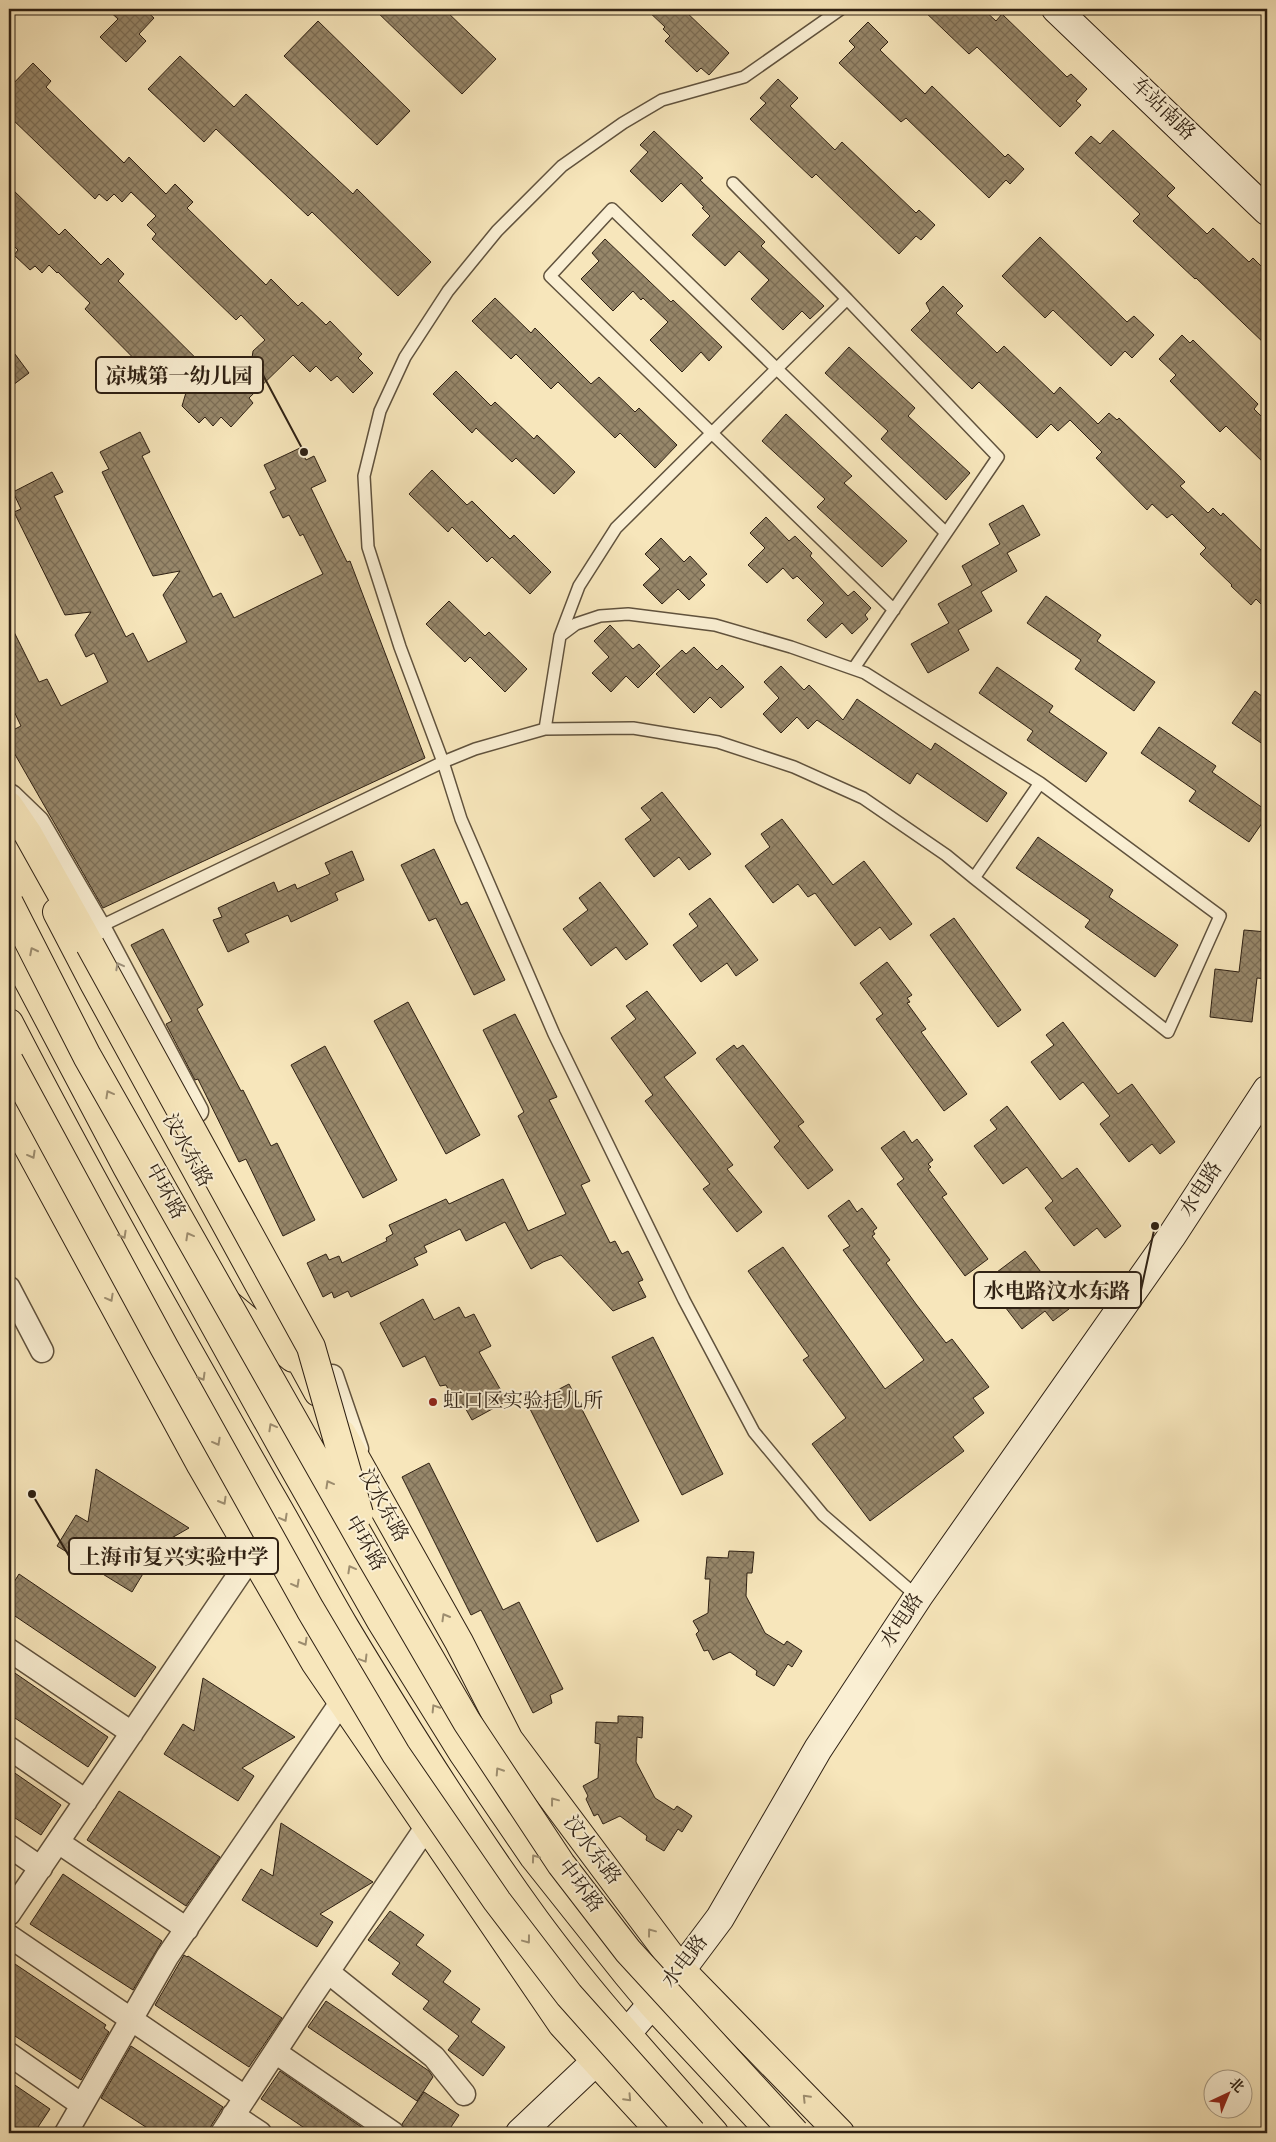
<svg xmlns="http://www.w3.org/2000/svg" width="1276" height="2142" font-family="'Sorts Mill Goudy','Noto Serif SC',serif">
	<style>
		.building { fill: url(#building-cross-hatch); stroke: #2e2013 }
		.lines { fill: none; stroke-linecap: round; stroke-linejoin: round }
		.lane-casing { stroke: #60523d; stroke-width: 14 }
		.street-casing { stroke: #60523d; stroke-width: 25 }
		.secondary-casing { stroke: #2e2013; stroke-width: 30 }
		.primary-casing { stroke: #2e2013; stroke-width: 30 }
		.highway-casing { stroke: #2e2013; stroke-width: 30 }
		.lane { stroke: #faefd3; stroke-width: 11 }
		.street { stroke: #faefd3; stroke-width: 22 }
		.secondary { stroke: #faefd3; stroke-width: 28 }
		.primary { stroke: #f7e6bb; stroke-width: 28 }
		.highway { stroke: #f7e6bb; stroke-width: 28 }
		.highway-bridge-casing { stroke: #2e2013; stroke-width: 30; stroke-linecap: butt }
		.highway-bridge { stroke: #f7e6bb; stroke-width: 28 }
		.oneway { stroke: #9d8d6f }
		.oneway2 { stroke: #9e927d }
		.poi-dot { fill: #8f2418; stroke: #faefd3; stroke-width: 2 }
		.labels { text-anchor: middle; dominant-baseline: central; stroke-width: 4; stroke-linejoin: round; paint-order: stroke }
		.street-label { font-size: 20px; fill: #2e2013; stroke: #faefd3 }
		.poi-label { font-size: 20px; fill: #2e2013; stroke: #faefd3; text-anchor: start }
		.leader { fill: none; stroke: #2e2013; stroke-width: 2 }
		.callout-dot { fill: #2e2013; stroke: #faefd3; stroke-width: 2 }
		.callout { fill: #faefd3; stroke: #2e2013; stroke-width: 2 }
		.callout-label { font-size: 21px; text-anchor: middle; font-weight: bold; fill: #2e2013 }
	</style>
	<defs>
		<pattern id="building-cross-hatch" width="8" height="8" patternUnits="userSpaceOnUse" patternTransform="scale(1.25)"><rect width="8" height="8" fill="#97876a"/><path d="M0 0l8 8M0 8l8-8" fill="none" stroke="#7c6e56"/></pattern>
	</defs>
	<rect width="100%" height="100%" fill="#f7e6bb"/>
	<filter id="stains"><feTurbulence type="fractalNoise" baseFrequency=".004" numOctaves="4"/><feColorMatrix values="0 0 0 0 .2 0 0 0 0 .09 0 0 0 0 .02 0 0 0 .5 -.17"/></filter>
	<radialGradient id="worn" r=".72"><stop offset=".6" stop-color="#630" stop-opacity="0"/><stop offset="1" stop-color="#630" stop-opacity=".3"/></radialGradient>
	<!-- building -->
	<path class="building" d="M107 9H144L154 18 139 34 146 41 126 62 100 37 118 19Z
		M374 9H444L496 59 462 94Z
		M646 9H683L729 53 709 75 701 68 697 72 665 41 670 36 663 29 665 27Z
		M922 9H983L996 21 1002 14 1067 77 1071 74 1087 89 1076 101 1081 105 1060 127 977 47 969 54Z
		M318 21 410 111 377 145 284 56Z
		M868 22 888 42 880 50 925 94 932 86 1005 157 1008 154 1024 169 1010 184 1006 180 989 198 906 118 901 122 839 63 855 47 849 41Z
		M180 56 234 107 246 94 353 194 357 189 431 262 398 296 312 212 308 216 216 129 204 142 148 89Z
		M33 63 51 81 46 87 124 163 129 157 166 194 175 184 193 202 187 208 266 285 271 279 298 306 302 302 326 325 330 321 362 354 358 358 373 373 353 393 337 376 331 381 316 366 310 372 293 355 249 398 253 403 231 427 221 417 213 426 205 417 199 423 182 406 190 379 166 391 85 309 90 303 58 272 57 273 49 265 42 273 35 266 30 270 14 255 18 250 9 241V186L59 235 65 229 101 265 108 258 124 274 118 281 230 392 250 372 253 351 265 340 241 315 236 320 152 239 156 234 147 225 156 216 131 192 122 202 114 194 107 201 99 194 95 199 9 116V88Z
		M778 79 798 98 790 106 835 150 842 142 916 213 919 210 935 225 921 240 916 236 899 254 816 174 812 178 750 119 766 103 760 98Z
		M1113 130 1175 188 1167 196 1207 234 1213 228 1249 262 1253 258 1267 272V346L1196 278 1195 279 1133 221 1140 214 1075 153 1091 136 1100 144Z
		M654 131 703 178 700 180 765 242 761 246 824 306 810 319 802 311 783 330 751 299 769 280 739 251 725 266 692 235 710 216 702 208 704 207 681 183 662 202 630 171 648 152 640 145Z
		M1040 237 1127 322 1134 316 1154 335 1132 358 1125 351 1111 366 1053 310 1045 318 1002 276Z
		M605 239 671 302 673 300 722 347 709 361 701 352 682 372 650 340 668 322 643 298 641 300 633 291 613 311 581 279 599 261 592 253Z
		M943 286 963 306 956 313 997 353 1004 346 1054 394 1060 387 1098 424 1109 413 1117 420 1119 418 1185 482 1180 486 1208 513 1213 508 1221 516 1223 513 1267 556V610L1256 599 1251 605 1231 586 1232 585 1200 554 1206 548 1172 514 1167 518 1152 504 1147 510 1096 458 1102 452 1070 420 1058 431 1051 424 1037 438 979 382 972 389 911 330 930 311 926 303Z
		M495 298 531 333 535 328 591 384 599 377 635 412 639 408 677 445 655 468 620 433 615 438 558 382 551 389 516 354 511 359 472 321Z
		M1182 335 1190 343 1193 340 1258 404 1254 409 1267 422V466L1226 426 1220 432 1170 381 1176 375 1159 359Z
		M9 346 29 373 9 388Z
		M849 347 915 408 908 416 970 473 946 500 881 439 888 431 825 373Z
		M456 371 491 406 495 402 534 439 537 435 575 472 554 494 516 458 512 462 476 428 472 433 433 394Z
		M786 414 852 476 844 483 907 541 882 567 817 507 825 499 762 441Z
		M140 432 150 452 142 456 213 597 221 593 234 618 323 574 303 534 300 536 289 515 283 518 270 492 276 489 264 465 300 448 306 460 314 456 326 481 311 488 347 562 350 561 425 758 103 908 9 744V732L21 726 9 701V622L39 682 47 679 61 706 108 682 94 653 86 657 75 635 91 612 65 615 14 512 21 509 13 492 52 472 63 492 54 496 126 637 133 633 148 662 187 642 163 595 180 571 153 576 102 472 109 469 100 452Z
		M432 470 467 505 472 501 510 539 514 535 551 572 530 594 492 557 487 562 452 527 448 532 409 494Z
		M1023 505 1040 535 1007 553 1017 571 981 592 992 611 958 630 969 650 928 673 911 644 949 623 938 604 972 585 962 566 1000 544 989 524Z
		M766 517 789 541 795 536 812 553 810 556 848 596 854 591 871 608 865 615 868 619 852 634 842 623 826 638 807 620 824 603 797 576 793 579 783 568 767 583 748 565 765 548 750 533Z
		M661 538 684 562 690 556 707 574 700 580 705 585 689 600 678 589 662 604 643 585 660 569 645 554Z
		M1046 596 1101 635 1097 641 1155 682 1134 711 1075 669 1081 660 1027 623Z
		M449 601 485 636 489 632 527 669 505 692 470 657 465 662 426 624Z
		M610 625 633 649 639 644 660 666 638 688 626 676 611 692 592 673 609 657 594 641Z
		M694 647 717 670 722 665 744 687 721 708 710 697 694 713 656 674 682 650 686 654Z
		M781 666 804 690 809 685 843 720 857 699 931 750 935 743 1007 793 987 822 917 773 910 784 817 720 808 729 797 717 781 733 763 714 779 698 764 682Z
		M997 667 1053 706 1049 712 1107 753 1086 782 1027 740 1033 731 979 693Z
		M1255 691 1267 700V747L1232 723Z
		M1159 727 1216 766 1212 772 1267 811V816L1249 842 1189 801 1196 791 1141 753Z
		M662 792 711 854 689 870 679 857 654 877 625 839 651 820 641 808Z
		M782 819 833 885 864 861 912 924 890 940 880 927 855 946 815 893 808 897 798 884 773 903 745 866 770 847 761 834Z
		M1038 837 1113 890 1109 897 1178 945 1155 977 1085 927 1090 920 1016 868Z
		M434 849 461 905 467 902 505 980 474 995 436 918 429 921 401 865Z
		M352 851 364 880 335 893 338 900 291 922 288 915 245 934 249 942 228 952 213 920 222 917 218 908 274 882 278 892 295 884 297 889 330 874 325 863Z
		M600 882 648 944 626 960 616 947 591 966 563 929 588 910 579 898Z
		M710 898 758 960 736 976 727 963 701 982 673 945 698 926 689 914Z
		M954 918 1021 1010 998 1027 930 935Z
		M163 929 203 1005 197 1009 241 1091 243 1090 271 1146 277 1143 315 1220 283 1236 246 1159 239 1162 198 1079 195 1080 166 1024 172 1021 131 945Z
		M1244 930 1267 932V979L1257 978 1252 1022 1210 1017 1215 969 1239 972Z
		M887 962 912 995 907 998 910 1002 907 1003 926 1029 921 1032 967 1094 944 1111 876 1019 883 1014 860 983Z
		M647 991 696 1053 664 1077 733 1165 727 1169 762 1212 737 1232 703 1189 710 1184 645 1101 653 1095 611 1038 636 1019 626 1006Z
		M408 1002 480 1135 446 1154 374 1021Z
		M515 1014 557 1097 549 1100 590 1181 581 1185 610 1243 615 1241 622 1254 628 1251 643 1280 638 1282 646 1297 613 1311 561 1255 543 1262 531 1269 505 1222 466 1241 460 1229 424 1246 427 1252 414 1258 418 1265 351 1297 348 1291 334 1298 332 1292 323 1297 307 1263 326 1254 329 1260 339 1256 342 1263 387 1241 386 1238 393 1234 389 1225 446 1199 449 1204 503 1179 528 1231 566 1214 518 1116 524 1112 483 1030Z
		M1063 1022 1118 1094 1132 1084 1175 1142 1160 1154 1152 1144 1129 1162 1100 1124 1110 1116 1083 1082 1060 1100 1031 1062 1054 1045 1046 1035Z
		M734 1045 737 1049 743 1045 804 1122 798 1126 833 1170 808 1189 774 1147 780 1141 716 1059Z
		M325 1046 397 1180 363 1198 291 1065Z
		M1007 1106 1062 1179 1077 1168 1121 1226 1105 1238 1097 1228 1074 1246 1045 1208 1053 1201 1027 1167 1003 1184 974 1146 997 1129 990 1120Z
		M904 1131 912 1143 917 1139 933 1160 928 1164 931 1167 928 1169 947 1194 942 1197 988 1259 965 1276 897 1184 904 1179 881 1148Z
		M849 1200 857 1212 862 1208 877 1228 873 1231 875 1234 872 1236 890 1260 886 1263 916 1304 946 1343 952 1339 989 1387 973 1398 984 1413 953 1437 964 1451 870 1521 812 1444 846 1418 803 1360 809 1356 748 1271 783 1247 885 1389 924 1360 843 1250 850 1246 828 1216Z
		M1025 1251 1069 1309 1053 1321 1045 1311 1022 1329 985 1281Z
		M423 1299 434 1320 459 1307 465 1318 474 1314 491 1346 479 1352 507 1401 472 1420 463 1404 457 1406 446 1385 440 1386 425 1356 403 1367 380 1323Z
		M653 1337 723 1474 682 1495 612 1357Z
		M569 1384 639 1521 597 1542 528 1405Z
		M429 1463 503 1610 519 1602 563 1689 550 1695 552 1703 533 1713 481 1610 471 1615 402 1477Z
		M96 1469 189 1528 135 1559 147 1567 132 1592 57 1546 76 1515 88 1522Z
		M729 1551 754 1552 752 1573H747L746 1596 765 1633 784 1645 787 1641 802 1651 792 1667 788 1664 774 1686 756 1675 757 1671 730 1652 713 1660 708 1650 704 1651 696 1634 699 1631 693 1621 708 1613 710 1579H705L707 1557 728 1558Z
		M19 1574 156 1667 135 1697 9 1612V1590Z
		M9 1669 108 1737 88 1767 9 1714Z
		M203 1678 295 1737 242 1768 254 1776 238 1801 164 1754 183 1724 194 1731Z
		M618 1716 643 1717 642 1738 637 1737 636 1762 655 1798 674 1810 677 1806 692 1816 682 1832 678 1829 664 1851 646 1840 647 1836 620 1816 603 1824 598 1814 594 1816 586 1799 588 1796 583 1786 598 1778 600 1744 595 1743 596 1722 618 1723Z
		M9 1769 61 1805 41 1835 9 1814Z
		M119 1791 220 1857 186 1906 87 1840Z
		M281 1823 373 1882 320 1914 333 1922 317 1947 242 1900 261 1869 273 1876Z
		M63 1874 162 1941 133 1990 30 1924Z
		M390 1911 424 1935 416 1945 451 1971 443 1982 480 2009 471 2022 505 2047 483 2076 448 2050 459 2036 423 2009 429 2001 392 1974 400 1963 368 1940Z
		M184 1955 187 1957 188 1956 282 2018 249 2067 155 2005Z
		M9 1960 106 2025 104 2028 109 2032 81 2080 9 2032Z
		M326 2001 429 2071 433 2077 417 2101 308 2027Z
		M131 2046 223 2107 211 2126 209 2133H155L101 2098Z
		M280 2071 370 2133H312L261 2099Z
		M9 2081 50 2109 34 2133H9Z
		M424 2092 459 2115 447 2133H406L402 2124Z"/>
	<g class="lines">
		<defs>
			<path id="lane" d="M841 9 744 77 662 100 623 123 562 166 497 231 448 291 405 357 380 411 364 476 368 547 400 647 443 762 461 819 554 1034 684 1300 754 1432 823 1515 918 1597
				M847 299 998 457 854 668
				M894 610 550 276 612 209 946 533
				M560 636 579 586 616 528 847 299 733 183
				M545 729 560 636 576 624 600 616 628 614 715 625 791 647 865 673 1040 783
				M99 927 443 762 475 749 545 729 633 728 718 742 794 767 863 798 946 855 974 878 1168 1032 1220 916 1040 783 974 878"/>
			<path id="street" d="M11 796 38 822 99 927 197 1111
				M9 1288 42 1351
				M332 1376 357 1449
				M9 1650 132 1733
				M9 1748 86 1801
				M58 1842 187 1929
				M9 1846 41 1868
				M9 1914 253 1554
				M9 1936 245 2097
				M328 1972 434 2057 464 2094
				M275 2052 393 2133
				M9 2054 82 2105
				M233 2115 260 2133
				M66 2133 167 1957 342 1701
				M222 2133 311 1997 427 1826"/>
			<path id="secondary" d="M1056 9 1267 211
				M520 2133 633 2026 681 1970 720 1918 818 1749 918 1597 1171 1237 1267 1090"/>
			<path id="primary" d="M57 912 94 983 318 1392
				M9 944 127 1167 289 1459 381 1621 463 1753 534 1857 627 1974 652 2004 772 2133
				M9 1023C91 1182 180 1337 269 1493 295 1537 318 1582 344 1626 404 1726 466 1825 535 1920 590 1995 653 2064 714 2133
				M9 1112 201 1465 315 1662 562 2024 662 2133
				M228 1304 293 1358
				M342 1434 459 1642 509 1740 681 1970 840 2133"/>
			<path id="highway" d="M9 806 28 834 90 945"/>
		</defs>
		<!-- lane casing -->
		<use href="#lane" class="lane-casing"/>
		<!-- street casing -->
		<use href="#street" class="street-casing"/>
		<!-- secondary casing -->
		<use href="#secondary" class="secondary-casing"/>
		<!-- primary casing -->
		<use href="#primary" class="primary-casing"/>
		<!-- highway casing -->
		<use href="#highway" class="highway-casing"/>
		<!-- lane -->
		<use href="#lane" class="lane"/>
		<!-- street -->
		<use href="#street" class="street"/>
		<!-- secondary -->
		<use href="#secondary" class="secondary"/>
		<!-- primary -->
		<use href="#primary" class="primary"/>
		<!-- highway -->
		<use href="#highway" class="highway"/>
		<defs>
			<path id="highway-bridge" d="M9 903 87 1056 371 1557 467 1722 561 1864 628 1951 795 2133
				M90 945 311 1347 359 1514
				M9 1061 164 1347 310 1609 396 1754 497 1901 569 1995 692 2133"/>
		</defs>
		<!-- highway-bridge casing -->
		<use href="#highway-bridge" class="highway-bridge-casing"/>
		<!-- highway-bridge -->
		<use href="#highway-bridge" class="highway-bridge"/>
	</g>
	<!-- one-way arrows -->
	<defs><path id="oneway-chevron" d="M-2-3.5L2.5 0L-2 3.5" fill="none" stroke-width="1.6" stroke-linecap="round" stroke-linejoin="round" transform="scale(1.25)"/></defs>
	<g class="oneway">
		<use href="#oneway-chevron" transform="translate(33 951) rotate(-117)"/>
		<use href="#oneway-chevron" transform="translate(109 1094) rotate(-119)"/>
		<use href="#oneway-chevron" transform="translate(32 1155) rotate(61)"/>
		<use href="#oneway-chevron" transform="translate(123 1235) rotate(61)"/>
		<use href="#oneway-chevron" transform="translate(189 1236) rotate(-119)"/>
		<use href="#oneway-chevron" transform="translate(110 1298) rotate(61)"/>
		<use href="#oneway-chevron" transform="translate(202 1377) rotate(60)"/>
		<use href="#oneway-chevron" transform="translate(272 1427) rotate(-119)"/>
		<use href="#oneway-chevron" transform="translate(217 1442) rotate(61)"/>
		<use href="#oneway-chevron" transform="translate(329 1484) rotate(-119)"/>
		<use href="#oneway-chevron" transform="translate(223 1501) rotate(60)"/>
		<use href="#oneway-chevron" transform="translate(284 1518) rotate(61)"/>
		<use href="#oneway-chevron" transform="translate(351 1569) rotate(-119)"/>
		<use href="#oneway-chevron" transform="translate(296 1584) rotate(61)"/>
		<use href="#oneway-chevron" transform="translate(445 1617) rotate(-120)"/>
		<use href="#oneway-chevron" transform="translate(304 1642) rotate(60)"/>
		<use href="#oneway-chevron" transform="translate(364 1659) rotate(59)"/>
		<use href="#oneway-chevron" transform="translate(435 1708) rotate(-122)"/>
		<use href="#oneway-chevron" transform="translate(499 1771) rotate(-123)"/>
		<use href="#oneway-chevron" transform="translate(554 1801) rotate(-127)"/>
		<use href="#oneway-chevron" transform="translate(535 1858) rotate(-126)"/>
		<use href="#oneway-chevron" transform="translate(651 1932) rotate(-127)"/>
		<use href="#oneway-chevron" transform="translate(527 1940) rotate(53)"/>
		<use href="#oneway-chevron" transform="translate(628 2098) rotate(47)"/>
		<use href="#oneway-chevron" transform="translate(806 2098) rotate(-134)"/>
	</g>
	<use class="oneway2" href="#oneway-chevron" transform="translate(119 966) rotate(-118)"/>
	<!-- markers -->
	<circle class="poi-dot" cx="433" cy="1402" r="5"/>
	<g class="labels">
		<!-- street labels -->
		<g class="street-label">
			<text transform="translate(1162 110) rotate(44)">车站南路</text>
			<text transform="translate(186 1151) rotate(61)">汶水东路</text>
			<text transform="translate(1202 1190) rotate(-57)">水电路</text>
			<text transform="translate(164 1192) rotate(61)">中环路</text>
			<text transform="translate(382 1506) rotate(61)">汶水东路</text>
			<text transform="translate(364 1544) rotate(60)">中环路</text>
			<text transform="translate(903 1621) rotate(-56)">水电路</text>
			<text transform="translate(591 1851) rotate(53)">汶水东路</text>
			<text transform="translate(579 1887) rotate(53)">中环路</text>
			<text transform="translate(686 1962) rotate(-52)">水电路</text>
		</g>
		<!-- poi labels -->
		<g class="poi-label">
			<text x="443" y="1402">虹口区实验托儿所</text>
		</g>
	</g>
	<!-- callouts -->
	<path class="leader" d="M304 452L263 375M1155 1226L1141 1290M32 1494L69 1556"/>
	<g class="callout-dot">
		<circle cx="304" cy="452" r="5"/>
		<circle cx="1155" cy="1226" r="5"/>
		<circle cx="32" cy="1494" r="5"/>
	</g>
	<g class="callout">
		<rect x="96" y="357" width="167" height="36" rx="5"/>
		<rect x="974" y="1272" width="167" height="36" rx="5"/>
		<rect x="69" y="1538" width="209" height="36" rx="5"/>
	</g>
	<g class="callout-label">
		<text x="179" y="383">凉城第一幼儿园</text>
		<text x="1057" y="1298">水电路汶水东路</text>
		<text x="174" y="1564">上海市复兴实验中学</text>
	</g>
	<!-- margin -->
	<rect width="1276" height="2142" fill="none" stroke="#f7e6bb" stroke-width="30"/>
	<rect x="10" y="10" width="1256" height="2122" fill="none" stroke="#2e2013" stroke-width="2.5"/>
	<rect x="15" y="15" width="1246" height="2112" fill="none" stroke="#2e2013"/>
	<!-- north arrow -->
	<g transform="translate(1228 2094) rotate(44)"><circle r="24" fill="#faefd3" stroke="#a89c86"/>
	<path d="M0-4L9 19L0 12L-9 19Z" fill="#8f2418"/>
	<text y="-8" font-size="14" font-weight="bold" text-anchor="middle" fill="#2e2013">北</text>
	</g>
	<rect width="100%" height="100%" filter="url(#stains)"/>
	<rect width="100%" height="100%" fill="url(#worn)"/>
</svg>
